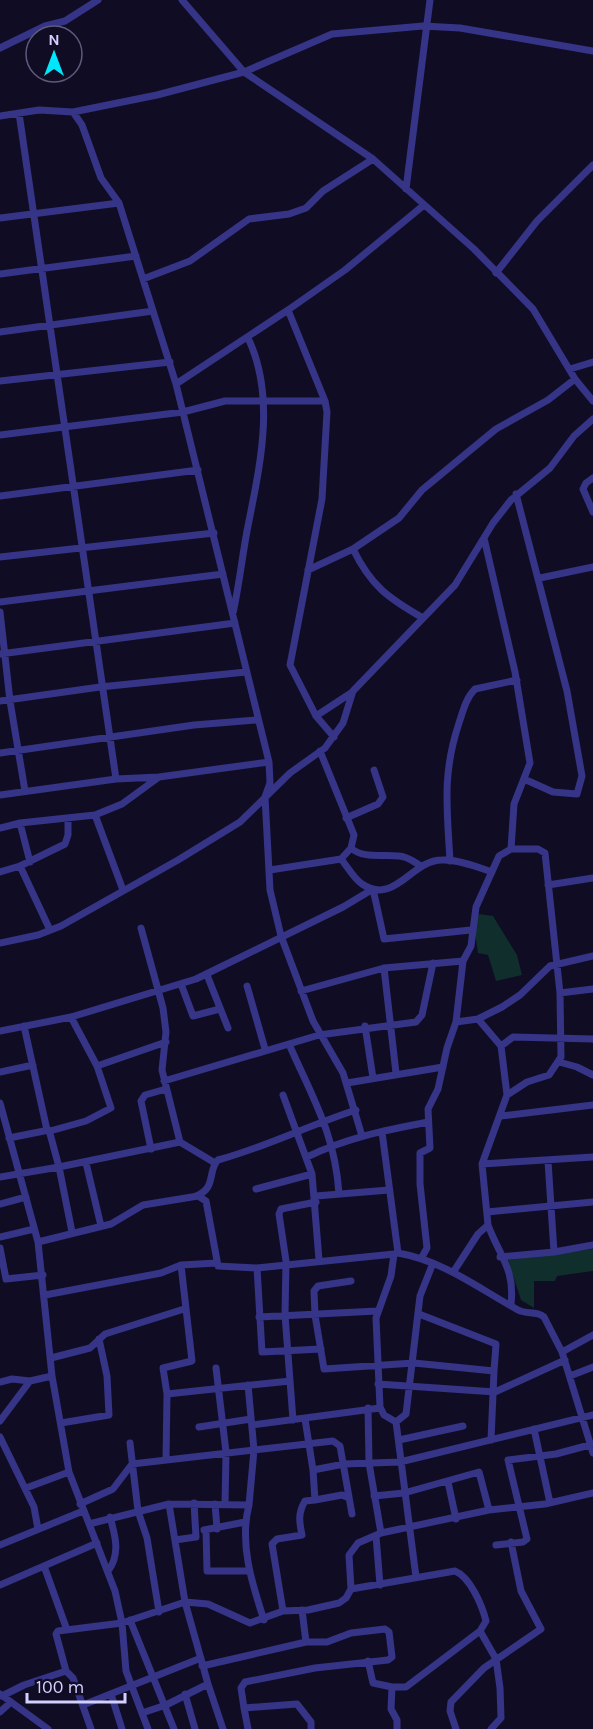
<svg xmlns="http://www.w3.org/2000/svg" width="593" height="1729" font-family="Karla,sans-serif">
	<style>
		.green { fill: #0f2e2c }
		.lines { fill: none; stroke-linecap: round; stroke-linejoin: round }
		.street { stroke: #353486; stroke-width: 7 }
	</style>
	<rect width="100%" height="100%" fill="#100c24"/>
	<!-- green -->
	<path class="green" d="M479 914 493 916 517 955 522 975 496 981 488 955 478 953 474 925Z
		M593 1249V1271L557 1276 555 1281H534V1308L521 1300 508 1260Z"/>
	<g class="lines">
		<!-- street -->
		<path class="street" d="M182 0 244 72 373 159 474 249 533 309 575 379 593 401
			M0 48 45 26 65 21 98 0
			M73 112 157 95 244 72 332 34 423 26 460 28 593 51
			M19 113 116 779
			M0 116 39 110 73 112 82 125 101 178 119 203 176 384 269 762 270 783 265 797 270 890 281 936 313 1021 343 1073 362 1136
			M406 189 430 0
			M0 218 119 203
			M496 273 537 221 593 165
			M0 274 136 256
			M143 279 190 261 249 219 289 214 306 208 323 191 373 159
			M288 310 345 270 424 205
			M0 332 153 311
			M570 369 593 362
			M0 381 170 362
			M176 384 288 310 325 401 327 412 322 499 290 665 316 716 351 693
			M0 435 183 412 225 401H325
			M593 478 586 483 583 489 593 512
			M516 494 567 691 582 776 577 794 553 792 524 779
			M0 496 198 470
			M353 549C371 586 388 598 423 618
			M0 557 214 533
			M308 570 353 549 399 518 422 490 496 429 548 400 575 379
			M540 578 593 567
			M0 602 223 574
			M0 612 10 701 25 791
			M233 613C239 586 242 558 247 531 259 469 277 399 248 338
			M0 654 235 623
			M0 701 100 687 246 672
			M316 716 334 737
			M0 753 194 725 257 720
			M0 795 116 779 159 777
			M95 815 123 890
			M346 818 378 804 383 797 374 770
			M20 823 30 862
			M0 828 20 823 95 815 122 804 159 777 269 762
			M351 848C363 859 383 854 399 856 407 856 414 862 421 866
			M341 859C347 866 354 879 362 884 395 906 411 860 442 860 457 859 478 867 492 872
			M450 861C447 808 442 774 459 723 463 711 466 698 475 689L517 680
			M20 866 50 930
			M270 870 341 859 351 848 354 835 320 751
			M0 872 20 866 65 844 68 835V819
			M548 885 593 878
			M0 943 38 935 61 926 178 860 240 822 290 773 325 748 343 723 353 691 455 585 493 523 511 500 550 468 574 436 593 419
			M384 968 396 1073
			M207 975 228 1028
			M181 984 193 1016 220 1009
			M247 986 265 1049
			M301 991 384 968 463 961
			M560 993 593 989
			M478 1019 501 1046 507 1095
			M456 1022 478 1019 502 1007 520 995 550 966 593 956
			M24 1026 47 1130
			M365 1026 373 1078
			M0 1031 71 1017 196 979 343 907 373 889 384 939 471 930
			M289 1044C312 1097 335 1133 339 1194
			M501 1046 513 1037 593 1039
			M559 1062 577 1067 593 1075
			M97 1066 166 1042
			M0 1072 33 1065
			M164 1081 319 1035 416 1022 422 1015 433 963
			M347 1083 443 1067
			M283 1095 312 1174 319 1260
			M0 1103 38 1242 52 1376 69 1472 115 1591 122 1623 126 1671 148 1729
			M501 1116 593 1105
			M50 1131 86 1121 111 1108 97 1066 71 1017
			M382 1132 398 1253 394 1254 391 1276 376 1318 380 1407 384 1415 396 1422 416 1577
			M9 1138 49 1130 59 1167 180 1142 162 1070 166 1032 163 1008 141 928
			M180 1142 215 1163
			M151 1149 141 1101 145 1095 166 1089
			M307 1157C346 1138 386 1130 428 1122
			M548 1161 554 1252
			M86 1163 101 1226
			M482 1164 593 1157
			M0 1177 59 1167 72 1232
			M256 1189 312 1174
			M196 1196C217 1188 207 1171 218 1160 266 1147 309 1125 356 1110
			M316 1196 389 1190
			M0 1204 26 1197
			M487 1212 593 1202
			M488 1225C500 1257 515 1269 511 1304
			M0 1237 34 1229
			M38 1242 111 1224 143 1205 198 1196 206 1201 218 1266 257 1268 262 1352 321 1349
			M0 1248 6 1279 43 1275
			M398 1253C444 1261 478 1288 518 1310 527 1315 536 1310 544 1317L562 1352 593 1453
			M422 1257 427 1248 420 1184V1153L430 1148 428 1109 438 1089 447 1048 456 1022 463 961 471 946 476 907 499 856 511 849 514 804 530 763 515 672 484 538
			M500 1257 554 1252 593 1245
			M257 1268 394 1254
			M454 1271 478 1234 488 1225 482 1164 507 1095 527 1082 549 1075 561 1057 560 993 545 853 538 849H511
			M351 1281 318 1286 314 1291 315 1315 324 1369 414 1363 494 1371 491 1440
			M45 1295 161 1273 181 1265 217 1263
			M419 1314 496 1344 494 1371
			M259 1317 377 1311
			M562 1352 593 1335
			M51 1358 90 1348 105 1334 184 1309
			M216 1368 226 1452 225 1504
			M570 1376 593 1367
			M0 1382 12 1379 30 1381
			M378 1384 495 1392 565 1360
			M248 1385 254 1450 249 1505
			M167 1394 290 1381
			M368 1408 369 1463 381 1533
			M305 1419 313 1470
			M293 1420 285 1315 286 1261 279 1214 281 1209 316 1202
			M0 1421 30 1381 52 1376
			M396 1422 406 1414 420 1296 433 1263
			M61 1423 109 1415 107 1376 99 1339
			M252 1425 380 1408
			M199 1427 251 1419
			M534 1429 550 1503
			M0 1437 34 1507 38 1529
			M399 1440 463 1426
			M130 1443 138 1511 147 1538 159 1612
			M166 1459 167 1394 163 1368 192 1361 181 1265
			M448 1482 456 1519
			M26 1488 69 1472
			M374 1496 404 1493 479 1472 489 1510
			M315 1500 342 1495 349 1498
			M80 1504 113 1489 132 1464 333 1441 340 1446 352 1514
			M169 1504 185 1602 208 1684
			M215 1504 217 1529
			M89 1524 169 1504 249 1505C239 1543 252 1584 264 1620
			M204 1530 245 1522
			M206 1530 207 1571H248
			M376 1536 380 1585
			M175 1540 196 1537 194 1503
			M0 1545 83 1511
			M496 1545 523 1542 527 1539 508 1460 556 1454 593 1444
			M44 1566 67 1630
			M108 1571C121 1554 115 1535 110 1517
			M0 1585 97 1543
			M351 1589 349 1555 358 1543 381 1533 489 1510 545 1504 593 1493
			M283 1611 272 1544 277 1539 302 1535C299 1521 298 1513 305 1501L315 1500 313 1470 344 1464 400 1462 593 1415
			M130 1620 174 1729
			M368 1661 373 1683 392 1687 391 1709 397 1720V1729
			M202 1666 306 1642 302 1610
			M392 1687H406L480 1631
			M0 1694 48 1729
			M111 1694 122 1729
			M185 1694 195 1729
			M2 1696 24 1685 66 1671
			M83 1705 201 1658
			M244 1708 241 1688 245 1682 315 1668 388 1660 392 1657 389 1632 385 1629 351 1633 327 1642H306
			M0 1712 11 1702
			M142 1713 166 1705 208 1684 223 1729
			M91 1729 73 1678 66 1671 56 1634 58 1631 122 1623 185 1602 208 1604 250 1623 283 1611 308 1610 339 1603 346 1598 351 1589 455 1571C470 1577 482 1605 486 1621L480 1631 496 1659 500 1688 501 1718 491 1729
			M248 1729 244 1708 297 1704 311 1722V1729
			M456 1729 450 1711 451 1702 484 1668 541 1629 521 1591 511 1542"/>
	</g>
	<!-- north arrow -->
	<g transform="translate(54 54)"><circle r="28" fill="#100c24" stroke="#5e5a7c" stroke-width="1.5"/>
	<path d="M0-4.5L10 22L0 15L-10 22Z" fill="#00e6fa"/>
	<text y="-9" font-size="16" font-weight="bold" text-anchor="middle" fill="#d3cfff">N</text>
	</g>
	<!-- scale -->
	<path d="M27 1693v9h98v-9" fill="none" stroke="#d3cfff" stroke-width="3"/>
	<text x="36" y="1693" font-size="18" fill="#d3cfff" stroke="#100c24" stroke-width="4.5" paint-order="stroke">100 m</text>
</svg>
